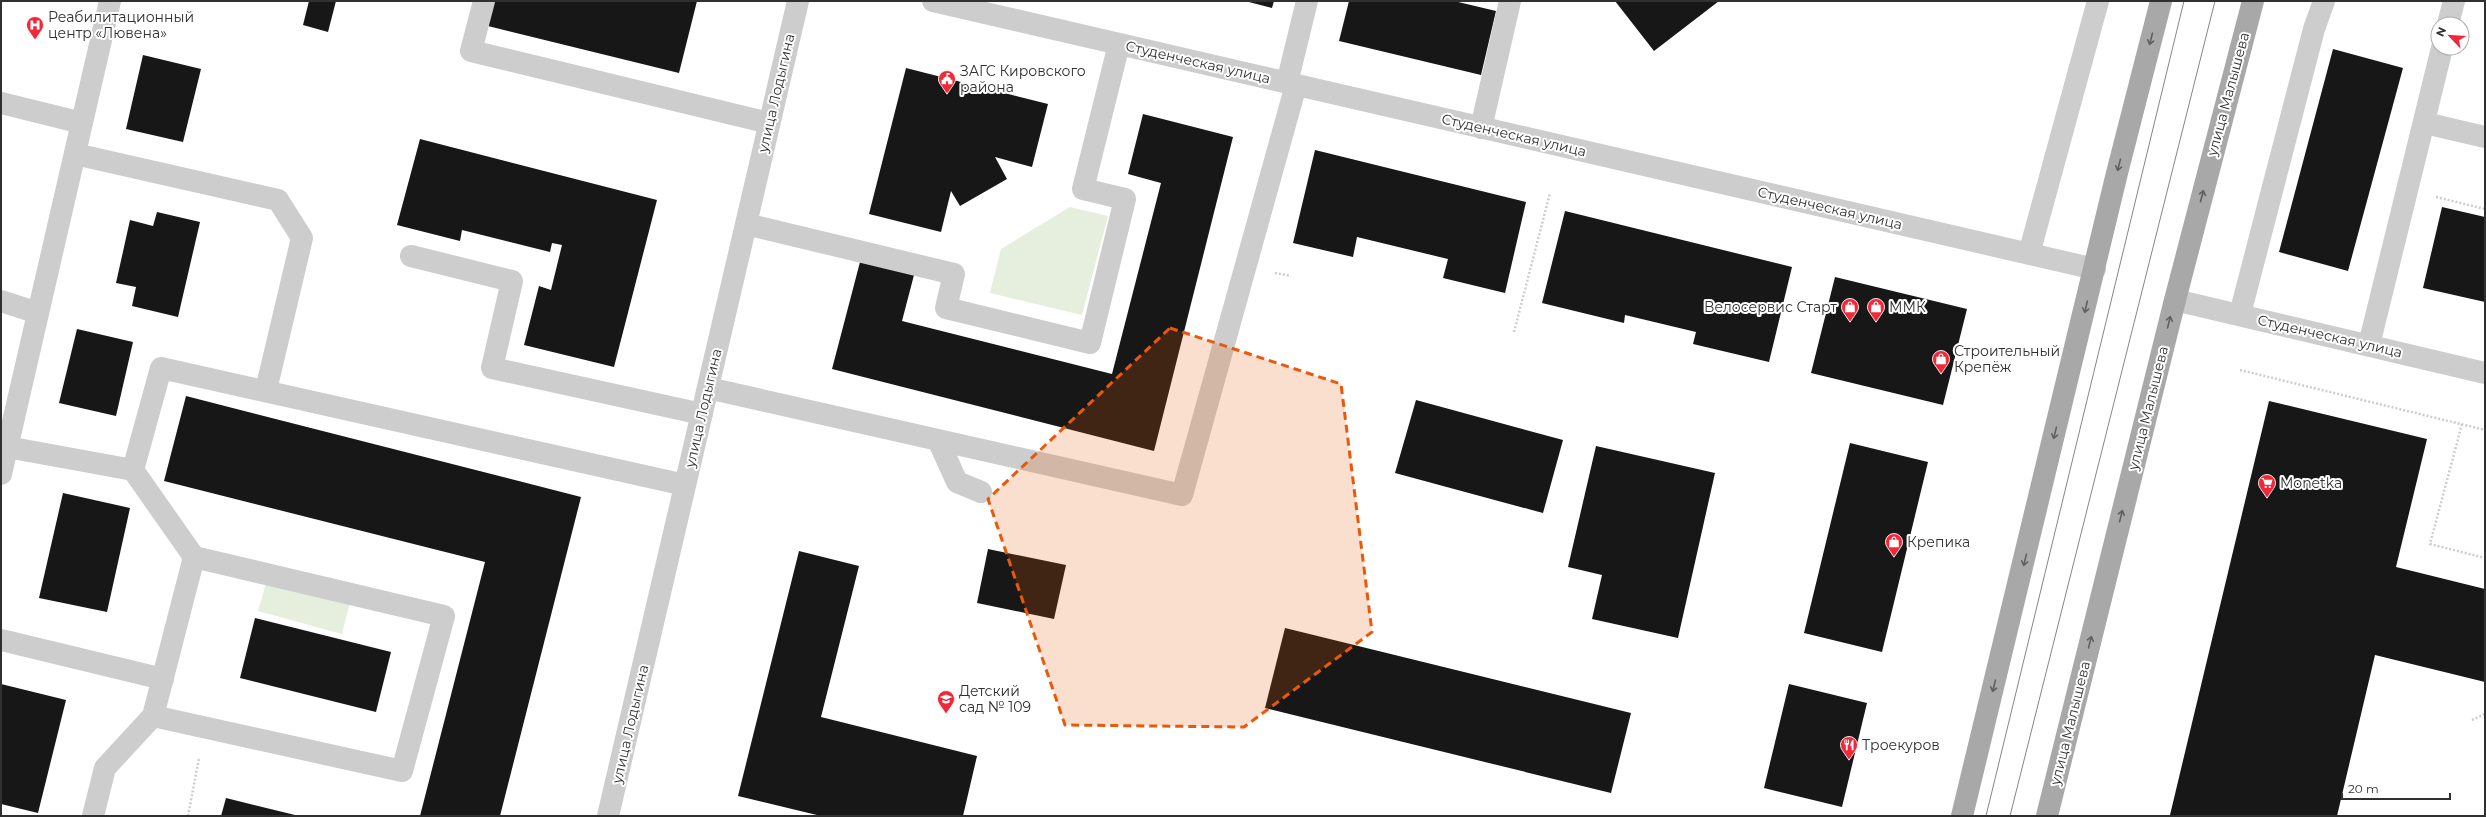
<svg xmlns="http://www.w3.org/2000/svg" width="2486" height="817" font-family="Montserrat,sans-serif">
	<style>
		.green { fill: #e6eedd }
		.building { fill: #171717 }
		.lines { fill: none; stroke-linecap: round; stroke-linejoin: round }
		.path { stroke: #cdcdcd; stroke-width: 2.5; stroke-dasharray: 2 2; stroke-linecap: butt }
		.minor { stroke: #cdcdcd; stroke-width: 22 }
		.major { stroke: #a8a8a8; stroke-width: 22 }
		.tram { stroke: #858585; stroke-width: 1 }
		.oneway { stroke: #606060 }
		.marked { fill: #e8590c; fill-opacity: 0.2; stroke: #e8590c; stroke-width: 3; stroke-dasharray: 8 5; stroke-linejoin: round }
		.labels { text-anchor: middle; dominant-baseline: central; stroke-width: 4; stroke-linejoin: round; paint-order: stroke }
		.poi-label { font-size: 14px; fill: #303030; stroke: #fff; text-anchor: start }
		.street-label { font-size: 14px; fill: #303030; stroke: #fff }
	</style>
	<rect width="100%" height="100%" fill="#fff"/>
	<!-- green -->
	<path class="green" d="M1070 207 1108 216 1082 315 990 293 1001 249Z
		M267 580 350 602 342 634 258 611Z"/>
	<!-- building -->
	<path class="building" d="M309 1H336L328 32 303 25Z
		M494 1H697L679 73 488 26Z
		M1245 1H1274L1272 8Z
		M1349 1H1454L1496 11 1481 75 1339 41Z
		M1615 1H1719L1654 51Z
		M2333 49 2403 68 2348 271 2279 252Z
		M143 55 201 69 183 142 126 129Z
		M906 68 1048 104 1032 167 995 157 1007 179 960 206 951 191 941 232 869 214Z
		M1143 114 1233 137 1154 451 832 369 860 262 914 275 902 321 1112 374 1161 183 1128 174Z
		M420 139 657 200 614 367 524 345 539 286 551 290 562 245 552 243 550 252 462 230 460 241 397 225Z
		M1315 150 1526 202 1505 293 1443 278 1448 259 1357 237 1353 257 1293 243Z
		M2442 207 2485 217V302L2423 288Z
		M1565 211 1792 267 1769 362 1693 344 1696 332 1625 315 1624 323 1542 303Z
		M157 212 200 222 178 317 132 306 136 287 116 283 130 220 153 226Z
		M1835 277 1967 309 1943 405 1811 373Z
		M77 329 133 342 116 416 59 403Z
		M186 396 581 497 500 816H420L485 562 164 481Z
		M1416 400 1563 440 1543 513 1395 473Z
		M2269 401 2427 439 2396 567 2485 589V682L2375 655 2337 816H2173L2170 815Z
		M1850 443 1928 462 1882 652 1804 633Z
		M1596 446 1715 473 1678 638 1592 619 1602 575 1568 567Z
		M63 493 130 508 107 612 39 598Z
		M988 549 1066 565 1054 619 977 603Z
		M799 551 859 566 821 717 977 756 963 816H821L738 796Z
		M255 618 391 652 376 712 240 678Z
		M1285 628 1631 713 1611 793 1265 708Z
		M1 684 66 700 38 813 1 804Z
		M1789 684 1867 703 1842 807 1764 788Z
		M226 798 295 815V816H221Z"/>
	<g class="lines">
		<!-- path -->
		<path class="path" d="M2436 197 2485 209
			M1275 273 1291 276
			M1514 332 1550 193
			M2240 370 2485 430
			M2462 424 2430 544 2485 558
			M2472 720 2485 714
			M188 816 199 758"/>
		<!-- minor -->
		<path class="minor" d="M484 1 471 51 769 123
			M933 1 2095 269
			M2448 24 2454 1
			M1287 83 1307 1
			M1 103 82 123
			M2425 123 2485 137
			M1481 128 1510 1
			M75 154 278 200 302 238 266 390
			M746 224 954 274 946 308 1090 343 1125 199 1083 189 1119 44
			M2029 254 2098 1
			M411 256 512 281 492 368 702 414
			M2175 300 2485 373
			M1 301 38 313
			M2240 314 2314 29 2324 1
			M2369 345 2442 48
			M708 388 1182 495 1296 85
			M938 440 957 482 981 492
			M7 447 133 470
			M1 474 110 1
			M1 640 163 679
			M153 716 402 771 444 616 194 557 133 470 161 368 685 485
			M93 816 105 768 153 716 194 557
			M608 816 798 1"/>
		<!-- major -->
		<path class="major" d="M1962 816 2117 173 2161 1
			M2047 816 2175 300 2253 1"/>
		<!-- tram -->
		<path class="tram" d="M1986 816 2184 1
			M2010 816 2215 1"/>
	</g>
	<!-- one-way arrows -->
	<defs><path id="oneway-shaft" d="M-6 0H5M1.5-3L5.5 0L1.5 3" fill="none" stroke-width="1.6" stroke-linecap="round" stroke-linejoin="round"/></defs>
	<g class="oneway">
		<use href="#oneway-shaft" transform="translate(2151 39) rotate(104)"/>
		<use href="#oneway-shaft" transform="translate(2119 165) rotate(104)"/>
		<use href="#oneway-shaft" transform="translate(2202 196) rotate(-75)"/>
		<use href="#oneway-shaft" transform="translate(2086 307) rotate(103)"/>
		<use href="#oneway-shaft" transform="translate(2169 322) rotate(-76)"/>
		<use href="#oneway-shaft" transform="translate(2055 433) rotate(104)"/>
		<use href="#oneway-shaft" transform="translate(2121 516) rotate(-76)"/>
		<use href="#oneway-shaft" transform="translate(2025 560) rotate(104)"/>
		<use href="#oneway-shaft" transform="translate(2090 642) rotate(-76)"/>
		<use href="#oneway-shaft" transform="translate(1994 686) rotate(104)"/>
	</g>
	<!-- marked area -->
	<path class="marked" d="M1170 328 1341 384 1372 632 1244 727 1065 725 988 499Z"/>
	<!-- icons -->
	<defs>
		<symbol id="hospital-pin" viewBox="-11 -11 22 30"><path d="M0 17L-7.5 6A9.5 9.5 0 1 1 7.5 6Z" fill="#f22838" stroke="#fff"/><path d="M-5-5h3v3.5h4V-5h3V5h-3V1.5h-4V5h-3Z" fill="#fff"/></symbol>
		<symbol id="civic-pin" viewBox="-11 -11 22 30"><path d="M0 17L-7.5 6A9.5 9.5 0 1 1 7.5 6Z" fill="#f22838" stroke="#fff"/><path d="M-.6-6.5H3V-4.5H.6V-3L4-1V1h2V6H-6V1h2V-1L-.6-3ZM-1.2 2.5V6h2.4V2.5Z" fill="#fff"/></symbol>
		<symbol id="shop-pin" viewBox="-11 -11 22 30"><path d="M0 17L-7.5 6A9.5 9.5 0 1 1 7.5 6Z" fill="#f22838" stroke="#fff"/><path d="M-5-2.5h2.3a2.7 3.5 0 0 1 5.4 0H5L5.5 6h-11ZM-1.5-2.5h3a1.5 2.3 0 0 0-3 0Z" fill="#fff"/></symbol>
		<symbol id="supermarket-pin" viewBox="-11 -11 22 30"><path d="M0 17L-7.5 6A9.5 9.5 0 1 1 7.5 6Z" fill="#f22838" stroke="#fff"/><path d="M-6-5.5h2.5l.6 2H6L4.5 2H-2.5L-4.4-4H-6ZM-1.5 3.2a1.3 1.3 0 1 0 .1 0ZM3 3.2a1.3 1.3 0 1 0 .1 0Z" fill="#fff"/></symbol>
		<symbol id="school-pin" viewBox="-11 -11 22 30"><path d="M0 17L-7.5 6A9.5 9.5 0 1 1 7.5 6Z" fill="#f22838" stroke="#fff"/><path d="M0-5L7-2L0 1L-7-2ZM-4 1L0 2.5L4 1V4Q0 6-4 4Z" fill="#fff"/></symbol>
		<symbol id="restaurant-pin" viewBox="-11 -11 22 30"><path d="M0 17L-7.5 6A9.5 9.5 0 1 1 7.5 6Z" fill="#f22838" stroke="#fff"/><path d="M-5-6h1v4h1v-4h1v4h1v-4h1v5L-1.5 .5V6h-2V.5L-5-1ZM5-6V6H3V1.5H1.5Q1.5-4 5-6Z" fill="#fff"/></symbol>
	</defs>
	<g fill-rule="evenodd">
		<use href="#hospital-pin" x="25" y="15" width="20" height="27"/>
		<use href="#civic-pin" x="937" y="69" width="20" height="27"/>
		<use href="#shop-pin" x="1840" y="297" width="20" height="27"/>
		<use href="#shop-pin" x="1866" y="297" width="20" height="27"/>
		<use href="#shop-pin" x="1931" y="349" width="20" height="27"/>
		<use href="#supermarket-pin" x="2257" y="473" width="20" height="27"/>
		<use href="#shop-pin" x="1884" y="532" width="20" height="27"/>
		<use href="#school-pin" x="936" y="689" width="20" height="27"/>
		<use href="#restaurant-pin" x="1839" y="735" width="20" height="27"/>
	</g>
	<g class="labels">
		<!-- poi labels -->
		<g class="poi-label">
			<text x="48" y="17">Реабилитационный<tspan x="48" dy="16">центр «Лювена»</tspan></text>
			<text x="960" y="71">ЗАГС Кировского<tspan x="960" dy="16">района</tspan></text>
			<text x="1837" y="307" text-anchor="end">Велосервис Старт</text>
			<text x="1889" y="307">ММК</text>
			<text x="1954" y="351">Строительный<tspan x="1954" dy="16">Крепёж</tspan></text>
			<text x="2280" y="483">Monetka</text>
			<text x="1907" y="542">Крепика</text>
			<text x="959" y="691">Детский<tspan x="959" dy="16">сад № 109</tspan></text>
			<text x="1862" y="745">Троекуров</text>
		</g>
		<!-- street labels -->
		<g class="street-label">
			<text transform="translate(1198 62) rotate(13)">Студенческая улица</text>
			<text transform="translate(776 93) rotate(-77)">улица Лодыгина</text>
			<text transform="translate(2228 94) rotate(-75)">улица Малышева</text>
			<text transform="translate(1514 135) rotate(13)">Студенческая улица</text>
			<text transform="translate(1830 208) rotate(13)">Студенческая улица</text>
			<text transform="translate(2330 336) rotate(13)">Студенческая улица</text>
			<text transform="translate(703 408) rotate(-77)">улица Лодыгина</text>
			<text transform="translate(2148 408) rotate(-76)">улица Малышева</text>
			<text transform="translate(2070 723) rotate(-76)">улица Малышева</text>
			<text transform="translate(630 724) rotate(-77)">улица Лодыгина</text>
		</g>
	</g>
	<!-- border -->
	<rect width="2486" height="817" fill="none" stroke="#303030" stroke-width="4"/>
	<!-- north arrow -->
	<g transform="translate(2450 36) rotate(295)"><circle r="19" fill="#ffffff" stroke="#acacac"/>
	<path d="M0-3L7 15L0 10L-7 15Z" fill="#f22838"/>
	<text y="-6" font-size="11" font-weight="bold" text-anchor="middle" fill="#303030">N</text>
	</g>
	<!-- scale -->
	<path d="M2342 793v6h108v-6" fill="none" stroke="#303030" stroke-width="2"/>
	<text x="2348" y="793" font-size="12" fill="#303030" stroke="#ffffff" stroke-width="3" paint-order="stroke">20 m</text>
</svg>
